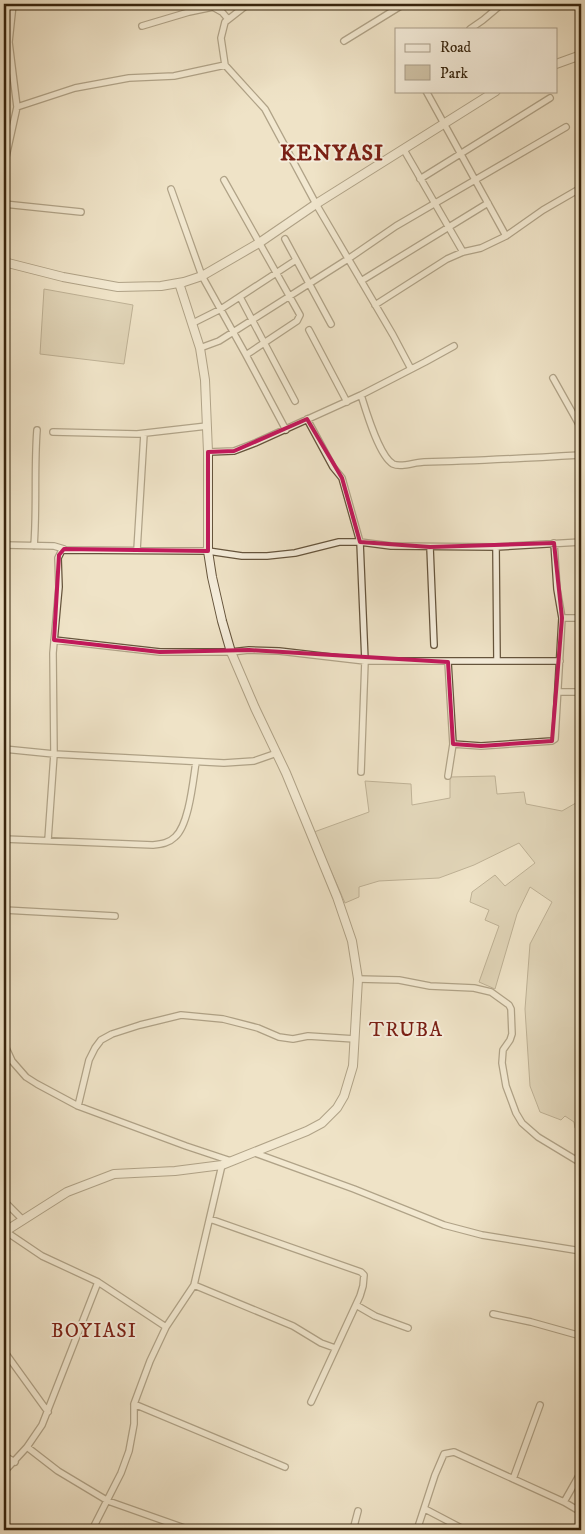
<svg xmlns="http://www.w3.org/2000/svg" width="585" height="1534" font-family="'IM FELL DW Pica',serif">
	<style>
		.green { fill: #d0c3a7; stroke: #84745a }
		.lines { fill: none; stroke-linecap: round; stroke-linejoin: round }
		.minor-casing { stroke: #65543c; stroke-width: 8 }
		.tertiary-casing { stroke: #65543c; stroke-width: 10 }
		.minor { stroke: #f5eddb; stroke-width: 5.5 }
		.tertiary { stroke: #f5eddb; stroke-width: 8 }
		.marked { fill: none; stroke: #c2185b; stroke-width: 4; stroke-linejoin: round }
		.labels { text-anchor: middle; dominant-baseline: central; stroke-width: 4; stroke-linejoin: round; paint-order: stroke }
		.quarter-label { font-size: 20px; letter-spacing: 1px; fill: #7a1f14; stroke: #f5eddb }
		.district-label { font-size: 22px; font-weight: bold; letter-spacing: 1px; fill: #7a1f14; stroke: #f5eddb }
	</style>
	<rect width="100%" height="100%" fill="#efe3c7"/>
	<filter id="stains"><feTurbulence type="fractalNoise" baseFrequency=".004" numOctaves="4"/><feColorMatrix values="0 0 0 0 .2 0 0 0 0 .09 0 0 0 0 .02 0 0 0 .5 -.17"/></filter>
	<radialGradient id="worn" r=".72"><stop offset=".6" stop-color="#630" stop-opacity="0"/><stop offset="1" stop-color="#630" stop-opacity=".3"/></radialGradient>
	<!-- green -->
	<path class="green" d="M44 289 133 305 124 364 40 354Z
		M495 776 497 794 524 792 526 804 562 811 581 800V1131L575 1128 574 1122 565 1116 561 1120 540 1112 530 1086 525 1009 530 944 552 902 530 887 517 914 495 989 479 982 499 926 485 920 489 910 470 902 472 892 495 875 505 886 535 863 519 843 474 865 439 878 379 881 359 887V897L345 903 314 832 369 812 365 781 411 784 412 805 450 798V777Z"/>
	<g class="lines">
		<defs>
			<path id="minor" d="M13 4 9 42 17 107
				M248 4 225 22 221 38 225 65 265 109 316 204 393 335 411 369
				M142 26 189 12 213 7 222 12 228 19
				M470 29 483 20 502 4
				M344 41 404 4
				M426 91 506 236
				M404 150 463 252
				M4 166 17 107 75 88 129 78 174 76 225 65
				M420 179 550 98
				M171 189 202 276 246 355 297 321 300 315 224 180
				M4 204 81 212
				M285 239 331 324
				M361 281 488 203
				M240 297 295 401
				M375 305 447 259 463 252 481 248 506 236 543 210 581 188
				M193 323 221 309 296 260
				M309 330 347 402
				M200 348 219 341 348 259 396 226 566 127
				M246 355 286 430
				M553 378 581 428
				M361 395C366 411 379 456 393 464 401 468 415 462 424 462 476 461 529 458 581 455
				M307 419 333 467 342 478 360 542 365 661 361 772
				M53 432 137 434 207 426
				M208 452 234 451 255 443 361 395 425 362 454 346
				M4 545 54 546 64 549
				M34 546C37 507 34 469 37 430
				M430 547 434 645
				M496 547 497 660
				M137 550 144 434
				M562 618H581
				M54 640 160 652H231L249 650 279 651 365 661H560
				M558 692H581
				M453 744 481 746 552 741 555 739 562 618 557 589 554 543
				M4 749 54 754 224 763 254 761 277 753
				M448 776 453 744 448 662
				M4 839 153 845C162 844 169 843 175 837 189 825 193 781 196 762
				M48 840 54 754 53 653 59 587 58 558 62 550 208 551 242 556H267L295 553 339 542H360L391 546 496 547 581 542
				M4 910 115 916
				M358 979 399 980 430 986 474 988 491 992 509 1005 511 1009 512 1034 510 1040 503 1050 502 1063 506 1086 516 1113 522 1123 538 1137 581 1163
				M6 1048 12 1061 26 1077 37 1084 78 1106 186 1146 231 1161
				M78 1106 89 1060 95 1048 101 1040 112 1034 140 1025 181 1015 223 1019 258 1028 279 1037 293 1039 308 1036 355 1039
				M255 1153 354 1189 444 1225 482 1235 581 1251
				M4 1201 23 1220
				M210 1219 361 1272 364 1275 363 1286 360 1296 311 1402
				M5 1231 42 1256 98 1282 166 1327
				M194 1285 293 1326 321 1343 335 1348
				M356 1305 375 1316 408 1328
				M493 1314 531 1322 581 1336
				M4 1351 48 1412
				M134 1404 285 1467
				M27 1447 58 1471 108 1501 190 1530
				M4 1456 15 1462
				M4 1472 27 1447 42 1425 98 1282
				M513 1479 540 1405
				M564 1502 581 1472
				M425 1509 465 1530
				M92 1530 121 1473 129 1451 134 1424V1404L150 1361 166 1327 194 1285 222 1165
				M353 1530 358 1511
				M417 1530 435 1475 444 1454 454 1452 564 1502 581 1512"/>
			<path id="tertiary" d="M556 64 581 55
				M4 262 63 277 118 287 161 286 184 282 202 276 259 243 316 204 496 91
				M4 1232 67 1192 114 1174 175 1171 222 1165 307 1131 322 1123 337 1108 344 1096 353 1066 358 979 352 941 337 897 286 773 255 708 231 652 222 621 212 577 208 551V452L205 380 200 348 179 283"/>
		</defs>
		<!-- minor casing -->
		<use href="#minor" class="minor-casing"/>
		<!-- tertiary casing -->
		<use href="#tertiary" class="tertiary-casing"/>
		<!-- minor -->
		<use href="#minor" class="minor"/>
		<!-- tertiary -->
		<use href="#tertiary" class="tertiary"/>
	</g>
	<!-- marked area -->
	<path d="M0 0H585V1534H0ZM307 419 342 478 360 542 430 547 554 543 562 618 552 741 481 746 453 744 448 662 249 650 160 652 54 640 59 555 64 549 208 551V452L234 451Z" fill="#efe3c7" fill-opacity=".55" fill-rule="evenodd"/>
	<path class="marked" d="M307 419 342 478 360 542 430 547 554 543 562 618 552 741 481 746 453 744 448 662 249 650 160 652 54 640 59 555 64 549 208 551V452L234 451Z"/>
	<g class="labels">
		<!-- quarter labels -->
		<g class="quarter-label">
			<text x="406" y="1030">TRUBA</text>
			<text x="94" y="1331">BOYIASI</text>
		</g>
		<!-- district labels -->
		<g class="district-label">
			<text x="332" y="153">KENYASI</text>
		</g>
	</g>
	<!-- margin -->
	<rect width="585" height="1534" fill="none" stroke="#efe3c7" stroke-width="20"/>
	<rect x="5" y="5" width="575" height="1524" fill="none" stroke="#37240d" stroke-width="2.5"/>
	<rect x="10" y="10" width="565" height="1514" fill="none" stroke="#37240d"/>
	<!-- legend -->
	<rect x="395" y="28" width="162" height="65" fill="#f5eddb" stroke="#a99d89"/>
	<rect x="405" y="44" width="25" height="8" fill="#f5eddb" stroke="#a99d89"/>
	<text x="440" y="52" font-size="15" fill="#37240d">Road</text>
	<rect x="405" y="65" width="25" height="15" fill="#d0c3a7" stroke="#a99d89"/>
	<text x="440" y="78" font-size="15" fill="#37240d">Park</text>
	<rect width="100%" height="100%" filter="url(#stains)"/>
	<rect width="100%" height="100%" fill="url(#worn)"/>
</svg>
